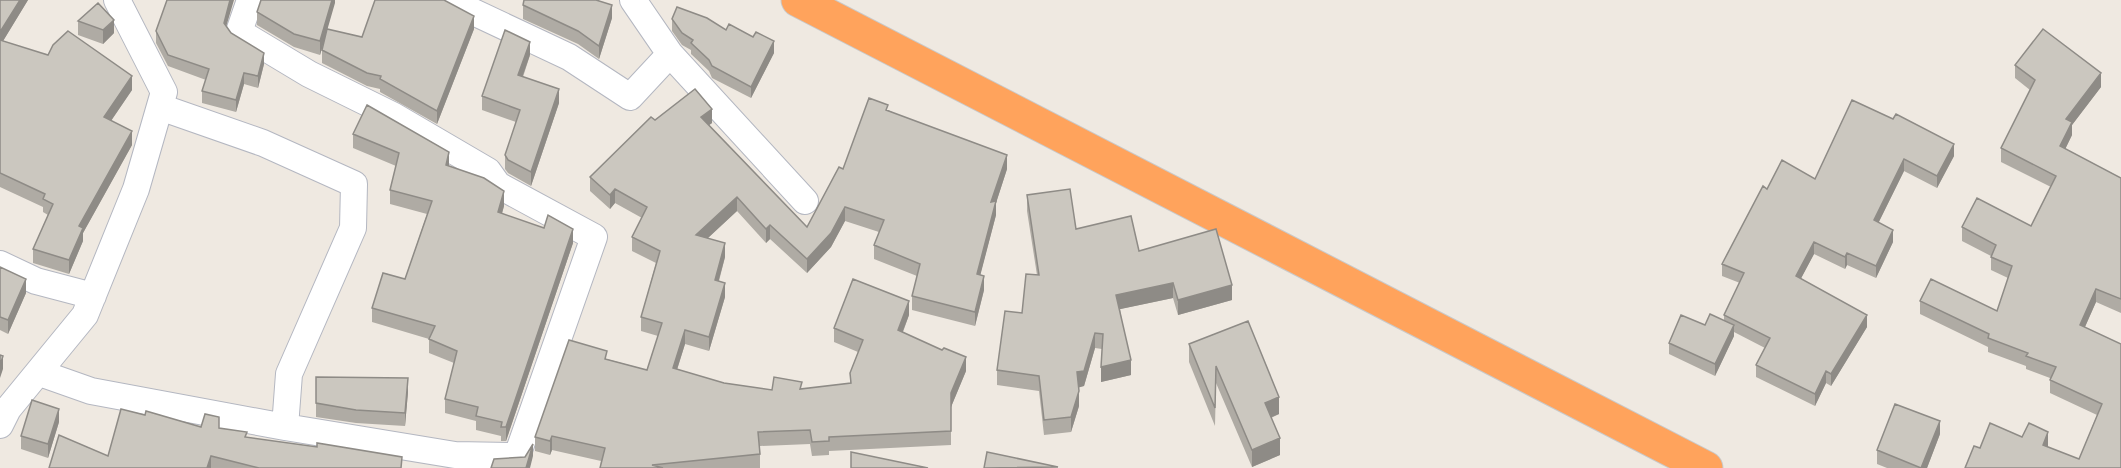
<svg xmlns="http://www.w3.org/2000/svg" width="2121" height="468" font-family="'Sofia Sans Condensed',sans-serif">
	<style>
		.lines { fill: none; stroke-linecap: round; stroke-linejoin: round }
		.minor-casing { stroke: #b4b7c1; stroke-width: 28 }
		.highway-casing { stroke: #c9c9c9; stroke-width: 35 }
		.minor { stroke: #fff; stroke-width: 26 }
		.highway { stroke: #ffa35c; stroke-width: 33 }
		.wall { fill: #afaba4 }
		.shaded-wall { fill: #8e8b86 }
		.building { fill: #cbc7bf; stroke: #8e8b86; stroke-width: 1.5 }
	</style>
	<rect width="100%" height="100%" fill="#efe9e1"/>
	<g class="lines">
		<defs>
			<path id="minor" d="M250 0 239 32 309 74 394 116 488 171 498 185 594 237 517 456 455 455 285 427
				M448 0 569 57 630 97 670 54
				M633 0 670 54 805 201
				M0 264 36 281 93 296
				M40 373 91 391 285 427 289 374 353 228 354 184 263 143 160 107
				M0 425 8 409 85 315 136 189 164 92 117 0"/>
			<path id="highway" d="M798 0 1706 468"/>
		</defs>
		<!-- minor casing -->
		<use href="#minor" class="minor-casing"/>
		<!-- highway casing -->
		<use href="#highway" class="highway-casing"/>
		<!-- minor -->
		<use href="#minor" class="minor"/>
		<!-- highway -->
		<use href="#highway" class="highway"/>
	</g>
	<!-- wall -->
	<path class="wall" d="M0 0H28L3 41 132 90 111 121 132 145 83 233V241L69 274 33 263V249L48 215 43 212V207L0 187Z
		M335 0 327 29 362 37 474 29 437 124 380 92V89L367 86 322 63V50L324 42 320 55 294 47 257 25V12Z
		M523 5 612 18 599 59 578 44 523 19Z
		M672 19 726 30 774 53 751 98 712 78 709 71 691 54V50L682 45 672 31Z
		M78 21 114 33 103 44 78 35Z
		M226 26 231 33 264 64 258 88 244 84 236 112 202 103V91L206 80 168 66 156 43V31Z
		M530 55 523 77 559 103 531 186 508 173 505 169V155L516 122 482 110V96Z
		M2015 65 2101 87 2072 125V135L2065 149 2121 178V313L2096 302 2085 327 2121 468 1980 448 2022 437 2048 446V447L2079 459 2097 415 2050 393V378L2026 369V366L1988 352V347L1920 314V301L1997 311 2008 278 1991 270V256L1962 241V227L2031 226 2051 187 2001 162V148L2030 90 2015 78Z
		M1852 100 1954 156 1937 188 1904 171 1878 223 1893 242 1876 278 1847 265 1845 269 1814 254 1801 278 1867 327 1831 386 1826 383 1815 406 1756 377V365L1765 348 1734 332V336L1715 376 1669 354V343L1705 325 1724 320V315L1740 283 1722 276V264L1767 189 1815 179Z
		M888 110 1007 169 996 203V215L980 275 984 290 975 326 912 310V296L917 276 874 259V245L879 232 845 221 831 247 807 273 770 239 766 243 737 211 708 238 725 257 719 281 725 297 709 351 685 344 677 370 724 383 772 390 802 389 850 383V373L858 352 834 342V328L909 315 903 332 966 371 951 407V445L829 451V455L812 456 810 444 760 446V468H600L601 461 552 450 550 455 535 451V437L607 359 647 370 658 336 641 331V317L656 263 632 251V237L642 218 615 203 610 209 590 191V177L655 120 712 123 709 125 807 227 843 169Z
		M353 134 449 166 504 206 502 214 573 243 506 441H501V436L476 430V421L445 413V399L454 363 429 353V339L372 322V308L405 279 427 214 390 204V190L396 166 353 148Z
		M1027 195 1076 229 1139 251 1232 300 1178 315 1173 298 1120 309 1131 375 1101 382 1102 349 1095 348 1084 386 1078 387 1079 406 1071 432 1044 435 1039 391 997 385V370L1022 313 1037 275 1027 211Z
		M0 267 26 293 8 334 0 330Z
		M1189 344 1279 414 1271 418 1280 455 1252 467 1216 383 1215 426 1189 362Z
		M316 377 408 392 405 426 356 423 316 417Z
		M145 415 201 427 219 428 247 437 402 468H49L108 456Z
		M59 422 48 458 21 449V436Z
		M1940 434 1927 468H1887L1877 464V450Z"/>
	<!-- shaded-wall -->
	<path class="shaded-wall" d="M20 0H28L0 46V32Z
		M230 0H234L224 34V23Z
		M332 0H335V3L320 55V41Z
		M612 5V18L599 59V46Z
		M474 16V29L437 124V111Z
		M114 20V33L103 44V30Z
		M774 41V53L751 98V87Z
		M530 42V55L518 89V75Z
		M264 53V64L258 88V76Z
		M244 73V84L236 112V100Z
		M2101 73V87L2072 125V135L2060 160V146L2066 119Z
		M132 76V90L104 131V117Z
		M559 89V103L531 186V172Z
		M712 109V123L701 131V117Z
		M132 131V145L83 233V241L69 274V260L79 226Z
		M1954 144V156L1937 188V176Z
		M449 152V166L446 165Z
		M1007 155V169L996 203V215L977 288V274L991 202Z
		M1904 159V171L1874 232V220Z
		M615 189V203L610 209V195Z
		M504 191V206L498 226V212Z
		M737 197V211L696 249V235Z
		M845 207V221L831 247 807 273V259Z
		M770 225V239L766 243V229Z
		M573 229V243L506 441V427Z
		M1893 230V242L1876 278V266Z
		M1814 242V254L1796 288V276Z
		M725 243V257L715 294V280Z
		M1847 253V265L1845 269V257Z
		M984 276V290L975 326V312Z
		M26 279V293L8 334V320Z
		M725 283V297L709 351V337Z
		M1173 283V298L1116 310V295Z
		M1232 285V300L1178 315V300Z
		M2096 289V302L2080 338V325Z
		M909 301V315L898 344V330Z
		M1867 315V327L1831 386V374Z
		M1734 325V336L1715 376V364Z
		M685 330V344L673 382V368Z
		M1095 333V348L1084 386 1077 388V372Z
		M3 356V369L0 378V365Z
		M966 357V371L951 407V393Z
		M1131 360V375L1101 382V367Z
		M1826 371V383L1815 406V394Z
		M408 378V392L405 426V413Z
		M1079 391V406L1071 432V417Z
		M1279 397V414L1265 420V403Z
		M59 409V422L48 458V444Z
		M1940 421V434L1927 468H1921Z
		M2048 432V446L2043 458V445Z
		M552 436V450L550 455V441Z
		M1280 438V455L1252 467V450Z
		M533 444V456L530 468H526Z
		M211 456V468H207Z"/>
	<!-- building -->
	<path class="building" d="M0 0H20L0 32Z
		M167 0H230L224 23 231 33 264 53 258 76 244 73 236 100 202 91 209 69 168 55 156 31Z
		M261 0H332L320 41 294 34 257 12Z
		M375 0H444L474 16 437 111 380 79 381 76 367 73 322 50 327 29 362 37Z
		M524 0H596L612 5 599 46 578 31 523 5Z
		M98 3 114 20 103 30 78 21Z
		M677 7 707 18 726 30 729 24 753 37 756 32 774 41 751 87 712 66 709 60 691 43 693 40 682 33 672 19Z
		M2043 29 2101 73 2066 119 2072 122 2060 146 2121 178V299L2096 289 2080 325 2121 344V468H1965L1974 446 1980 448 1990 423 2022 437 2029 423 2048 432 2043 445 2079 459 2102 404 2050 380 2056 367 2026 356 2028 353 1988 338 1989 334 1920 301 1931 279 1997 311 2012 266 1991 257 1996 245 1962 227 1977 198 2031 226 2056 176 2001 148 2035 80 2015 65Z
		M505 30 530 42 518 75 559 89 531 172 508 160 505 155 520 110 482 96Z
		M68 31 132 76 104 117 132 131 79 226 83 228 69 260 33 249 53 204 43 199 45 194 0 173V40L48 55 53 45Z
		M695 89 712 109 701 117 807 227 839 167 843 169 869 98 888 105 886 110 1007 155 991 202 996 201 977 274 984 276 975 312 912 296 920 264 874 245 884 220 845 207 831 233 807 259 770 225 766 229 737 197 696 235 725 243 715 280 725 283 709 337 685 330 673 368 724 383 772 390 774 377 802 382 800 389 851 383 850 373 863 340 834 328 853 279 909 301 898 330 942 350 944 348 966 357 951 393V431L829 437V441L812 442 810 430 758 432 760 454 652 465 663 468H600L605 448 552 436 550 441 535 437 569 340 607 351 605 359 647 370 662 323 641 317 660 251 632 237 647 207 615 189 610 195 590 177 651 117 655 120Z
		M1852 100 1893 119 1896 114 1954 144 1937 176 1904 159 1874 220 1893 230 1876 266 1847 253 1845 257 1814 242 1796 276 1867 315 1831 374 1826 371 1815 394 1756 365 1770 338 1724 315 1744 273 1722 264 1763 186 1767 189 1782 160 1815 179Z
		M367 105 449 152 446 165 484 178 504 191 498 212 544 228 548 215 573 229 506 427H501L502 422 476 416 478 407 445 399 457 351 429 339 435 326 372 308 383 273 405 279 432 201 390 190 399 153 353 134Z
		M1070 189 1076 229 1131 216 1139 251 1216 229 1232 285 1178 300 1173 283 1116 295 1131 360 1101 367 1103 334 1095 333 1084 371 1077 372 1079 391 1071 417 1044 420 1039 376 997 370 1005 311 1022 313 1026 274 1039 275 1027 195Z
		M0 267 26 279 8 320 0 317Z
		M1710 314 1734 325 1715 364 1669 343 1681 315 1705 325Z
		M1248 321 1279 397 1265 403 1280 438 1252 450 1216 366 1215 408 1189 344Z
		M0 355 3 356 0 365Z
		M316 377 408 378 405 413 356 410 316 403Z
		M32 400 59 409 48 444 21 436Z
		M1895 404 1940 421 1921 468 1877 450Z
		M121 409 145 415 146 411 201 427 205 414 219 417V428L247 432 245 437 317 447V443L402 457 401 468H259L211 456 207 468H49L59 435 108 456Z
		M533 444 526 468H491L494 459 525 457Z
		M851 452 928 468H851Z
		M987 452 1058 467 984 468Z"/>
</svg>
